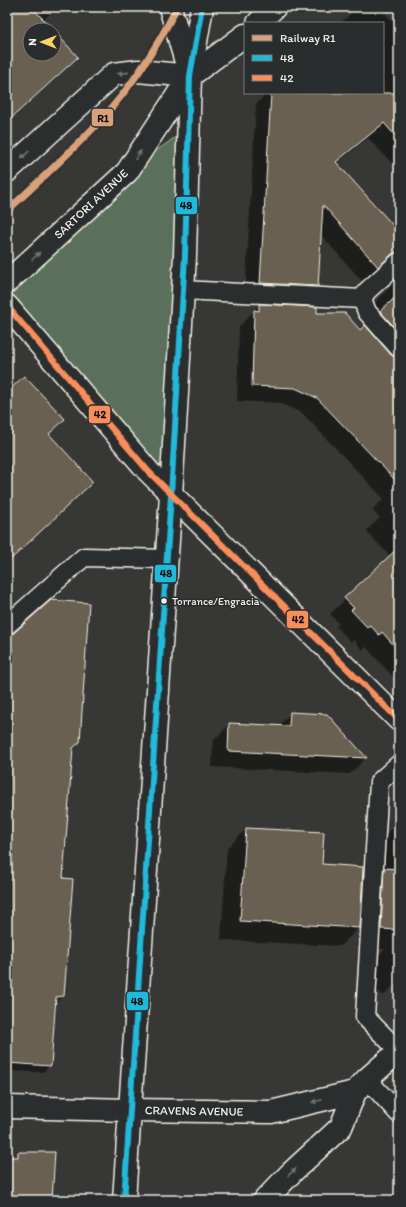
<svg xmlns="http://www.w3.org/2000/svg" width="406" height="1207" font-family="Itim,sans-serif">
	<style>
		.green { fill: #5a705b; stroke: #a7b0a2 }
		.shadow { fill: #0007 }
		.building { fill: #6a6051; stroke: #f4f1e8 }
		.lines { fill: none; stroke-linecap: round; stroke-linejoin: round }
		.lane-casing { stroke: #f4f1e8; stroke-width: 21 }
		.street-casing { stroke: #f4f1e8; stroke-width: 25 }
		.secondary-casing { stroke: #f4f1e8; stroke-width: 25 }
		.primary-casing { stroke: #f4f1e8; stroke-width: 25 }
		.lane { stroke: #2a2d2e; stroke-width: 18 }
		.street { stroke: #2a2d2e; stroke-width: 22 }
		.secondary { stroke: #2a2d2e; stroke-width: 22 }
		.primary { stroke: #2a2d2e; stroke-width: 22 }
		.bus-1-casing { stroke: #2a2d2e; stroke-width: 9 }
		.bus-2-casing { stroke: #2a2d2e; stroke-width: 9 }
		.bus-1 { stroke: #20b9da; stroke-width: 6 }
		.bus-2 { stroke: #fa8e5a; stroke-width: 6 }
		.rail-1-casing { stroke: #2a2d2e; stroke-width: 10 }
		.rail-1 { stroke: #d9a179; stroke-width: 7 }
		.oneway { fill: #71726f }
		.bus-dot { fill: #f4f1e8; stroke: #2a2d2e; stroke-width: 1.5 }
		.labels { text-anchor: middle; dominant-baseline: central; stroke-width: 3; stroke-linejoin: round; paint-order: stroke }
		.bus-label { font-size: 11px; fill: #f4f1e8; stroke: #2a2d2e; text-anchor: start }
		.street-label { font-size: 12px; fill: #f4f1e8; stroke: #2a2d2e }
		.line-badge { stroke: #2a2d2e; stroke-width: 1.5 }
		.pale-badge-label { font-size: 11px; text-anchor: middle; font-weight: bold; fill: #111 }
	</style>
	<rect width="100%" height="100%" fill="#373735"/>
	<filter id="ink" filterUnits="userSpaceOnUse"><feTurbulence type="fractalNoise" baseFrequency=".025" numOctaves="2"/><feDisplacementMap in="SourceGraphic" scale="8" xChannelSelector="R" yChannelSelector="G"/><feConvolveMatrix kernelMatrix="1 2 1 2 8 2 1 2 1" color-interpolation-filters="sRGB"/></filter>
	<g filter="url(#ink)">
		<!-- green -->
		<path class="green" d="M188 128 171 495 7 306V282L127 172Z"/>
		<!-- shadow -->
		<path class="shadow" d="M7 7H57L43 20 52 30H30V54H54V32L60 74 7 122Z
			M358 7H380L398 28 395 31 399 36V171L368 138 336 164 399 233V678L397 676 395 679 366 647 363 650 354 640 351 642 336 626 339 624 330 614 390 556 366 531 380 518 372 510 384 499 302 413 279 403 237 401 239 327 259 305 316 314 360 331 381 311 374 304 391 286 394 276 381 267 362 281 320 234 317 286 302 301 245 298 256 104 267 93H383V23H341Z
			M7 641 79 742 72 750 62 879 63 995 56 1003 50 1065 43 1072 7 1071Z
			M291 713 327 715 366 758 350 774 212 767 213 741 230 724 278 726Z
			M399 821V981L383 996 361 972 385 949 362 948 369 850Z
			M246 829 320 865 359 928 340 946 221 940 227 848Z"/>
		<!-- building -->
		<path class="building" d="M7 7H32L53 30H30V54H54V31L78 57 7 122Z
			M271 93H399V140L384 123 336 162 399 232V252L392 254 378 267 323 205 318 286 260 283Z
			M399 294V332L380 311Z
			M259 304 317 307V313H345L360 330 365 325 391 355 399 358V484L317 398 295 388 252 386 254 310 259 311Z
			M24 376 65 419 49 434 93 482 7 563V392Z
			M399 547V651L382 632 379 635 370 625 367 627 351 610 354 608 344 598Z
			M51 600 89 603 80 742 73 748 63 878 73 879 64 996 56 997 51 1066 7 1063V782L9 737H7V639Z
			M290 712 327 714 367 758 228 751 229 723 289 726Z
			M246 828 324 832 322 864 363 867 360 928 240 921Z
			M384 868 399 869V930L381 929Z
			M18 1152H55L52 1200H7V1157H18Z"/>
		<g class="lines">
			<defs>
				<path id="lane" d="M182 290 362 299
					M362 299 367 312 399 348
					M362 299 367 291 399 262
					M7 625 84 557 167 559
					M399 1051 365 1017 379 782 399 764
					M367 1079 399 1114"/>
				<path id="street" d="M7 306 149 472 399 720
					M7 1107 129 1110"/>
				<path id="secondary" d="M258 23 275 7
					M7 171 114 74 138 71 190 76
					M7 282 127 172 190 76 245 35
					M129 1110 271 1112 355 1092
					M265 1200 292 1172 341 1127 355 1092 367 1079 399 1051"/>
				<path id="primary" d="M170 7 188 69
					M124 1200 171 495 185 256 190 76 202 7"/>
			</defs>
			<!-- lane casing -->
			<use href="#lane" class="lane-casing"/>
			<!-- street casing -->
			<use href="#street" class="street-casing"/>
			<!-- secondary casing -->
			<use href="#secondary" class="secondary-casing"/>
			<!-- primary casing -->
			<use href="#primary" class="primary-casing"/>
			<!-- lane -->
			<use href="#lane" class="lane"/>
			<!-- street -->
			<use href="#street" class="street"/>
			<!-- secondary -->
			<use href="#secondary" class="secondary"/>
			<!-- primary -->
			<use href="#primary" class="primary"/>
			<defs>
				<path id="bus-1" d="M124 1200 171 495 185 256 190 76 202 7"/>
				<path id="bus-2" d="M7 306 149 472 399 720"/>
			</defs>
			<!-- bus-1 casing -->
			<use href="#bus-1" class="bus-1-casing"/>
			<!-- bus-2 casing -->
			<use href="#bus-2" class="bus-2-casing"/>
			<!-- bus-1 -->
			<use href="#bus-1" class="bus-1"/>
			<!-- bus-2 -->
			<use href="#bus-2" class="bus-2"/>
			<defs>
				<path id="rail-1" d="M7 211C38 182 70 153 99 122 129 90 157 47 177 7"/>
			</defs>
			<!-- rail-1 casing -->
			<use href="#rail-1" class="rail-1-casing"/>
			<!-- rail-1 -->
			<use href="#rail-1" class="rail-1"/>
		</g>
		<!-- one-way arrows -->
		<defs><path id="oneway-solid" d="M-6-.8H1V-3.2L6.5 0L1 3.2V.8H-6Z"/></defs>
		<g class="oneway">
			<use href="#oneway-solid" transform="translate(123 73) rotate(174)"/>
			<use href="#oneway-solid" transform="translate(25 155) rotate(137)"/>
			<use href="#oneway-solid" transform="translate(138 155) rotate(-57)"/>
			<use href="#oneway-solid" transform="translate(36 256) rotate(-43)"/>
			<use href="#oneway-solid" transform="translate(317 1101) rotate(166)"/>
			<use href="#oneway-solid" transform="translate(292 1172) rotate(-44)"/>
		</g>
	</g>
	<!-- markers -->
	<circle class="bus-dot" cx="164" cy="601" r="3.5"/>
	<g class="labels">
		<!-- bus labels -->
		<g class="bus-label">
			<text x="172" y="601">Torrance/Engracia</text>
		</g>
		<!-- street labels -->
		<g class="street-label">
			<text transform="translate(91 204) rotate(-43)">SARTORI AVENUE</text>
			<text transform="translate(194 1111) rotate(1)">CRAVENS AVENUE</text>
		</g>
	</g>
	<g class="line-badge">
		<rect x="91" y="108" width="23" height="19" rx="4" fill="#d9a179"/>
		<rect x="175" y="196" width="23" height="19" rx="4" fill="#20b9da"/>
		<rect x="88" y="405" width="23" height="19" rx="4" fill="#fa8e5a"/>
		<rect x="154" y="564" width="23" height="19" rx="4" fill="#20b9da"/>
		<rect x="286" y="610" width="23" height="19" rx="4" fill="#fa8e5a"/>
		<rect x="126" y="991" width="23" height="20" rx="4" fill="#20b9da"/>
	</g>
	<g class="pale-badge-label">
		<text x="103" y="122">R1</text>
		<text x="186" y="209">48</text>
		<text x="100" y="418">42</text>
		<text x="166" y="577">48</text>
		<text x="298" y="623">42</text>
		<text x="137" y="1005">48</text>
	</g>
	<!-- margin -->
	<rect width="406" height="1207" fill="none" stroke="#2a2d2e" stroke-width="24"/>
	<rect x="12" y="12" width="382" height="1183" fill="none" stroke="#f4f1e8" stroke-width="1.5" filter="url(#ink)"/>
	<!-- legend -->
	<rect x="244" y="22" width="140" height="72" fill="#2a2d2e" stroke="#7b7b78"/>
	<rect x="252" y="35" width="20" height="6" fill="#d9a179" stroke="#7b7b78"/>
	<text x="280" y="42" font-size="12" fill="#f4f1e8">Railway R1</text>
	<rect x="252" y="55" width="20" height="6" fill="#20b9da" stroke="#7b7b78"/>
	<text x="280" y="62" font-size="12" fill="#f4f1e8">48</text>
	<rect x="252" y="75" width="20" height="6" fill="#fa8e5a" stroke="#7b7b78"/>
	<text x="280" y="82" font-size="12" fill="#f4f1e8">42</text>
	<!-- north arrow -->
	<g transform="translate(42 42) rotate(270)"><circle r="19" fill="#2a2d2e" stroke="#7b7b78"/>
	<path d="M0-3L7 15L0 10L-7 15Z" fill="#ffd166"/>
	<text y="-6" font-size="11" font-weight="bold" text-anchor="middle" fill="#f4f1e8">N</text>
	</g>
</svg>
